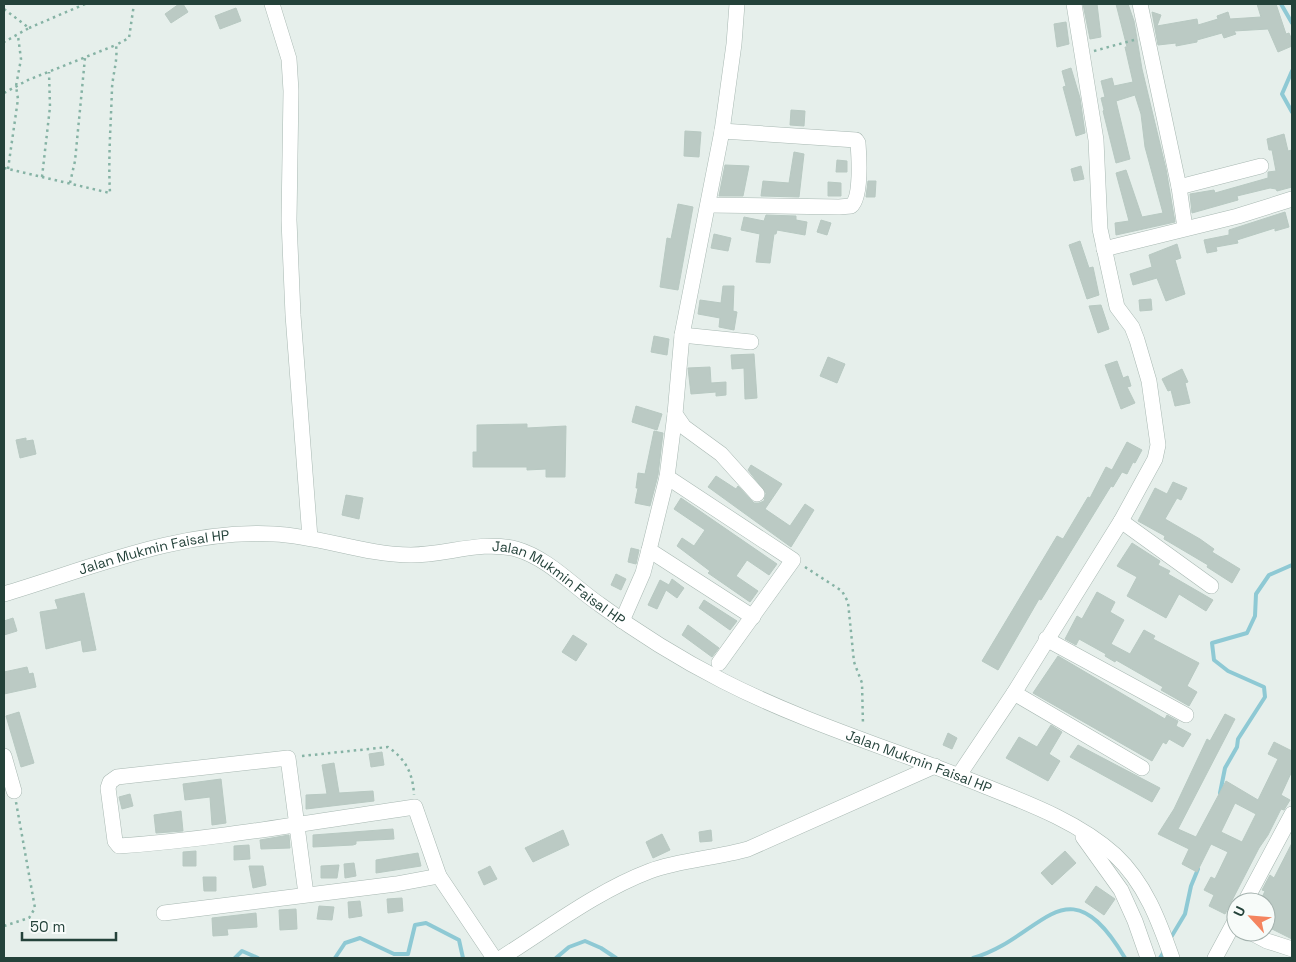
<svg xmlns="http://www.w3.org/2000/svg" width="1296" height="962" font-family="'Space Grotesk',sans-serif">
	<style>
		.lines { fill: none; stroke-linecap: round; stroke-linejoin: round }
		.stream { stroke: #8ec9d4; stroke-width: 4 }
		.building { fill: #bbcac4; stroke: #b8c9c2; fill-rule: evenodd }
		.minor-casing { stroke: #a8b8b2; stroke-width: 16 }
		.path { stroke: #86b3a5; stroke-width: 2.5; stroke-dasharray: 2.5 4; stroke-linecap: butt }
		.minor { stroke: #fff; stroke-width: 15 }
		.labels { text-anchor: middle; dominant-baseline: central; stroke-width: 4; stroke-linejoin: round; paint-order: stroke }
		.street-label { font-size: 14px; fill: #24423a; stroke: #f7fbf9 }
	</style>
	<rect width="100%" height="100%" fill="#e6efeb"/>
	<g class="lines">
		<!-- stream -->
		<path class="stream" d="M1281 4 1292 23
			M1292 71 1282 94 1292 112
			M1220 793 1225 768 1237 747 1238 739 1265 697 1264 687 1228 671 1214 660 1212 643 1247 633 1255 616 1256 594 1269 575 1292 565
			M1170 939 1185 914 1191 886 1198 869
			M235 958 242 951 258 958
			M335 958 345 943 360 938 394 954H408L415 925 426 923 459 940 463 958
			M556 958 569 947 585 941 601 948 616 958
			M973 958C1043 938 1066 859 1125 958
			M1160 958 1165 950"/>
	</g>
	<!-- building -->
	<path class="building" d="M179 4H183L188 12 171 23 165 14Z
		M1083 4H1097L1101 37 1090 39Z
		M1116 4H1128L1134 21 1142 69 1166 169 1175 222 1116 235 1115 223 1129 221 1116 173 1126 170 1142 217 1163 213 1145 147 1141 114 1135 95 1116 101 1130 159 1116 163 1103 111 1104 110 1101 98 1105 97 1101 81 1112 78 1114 86 1133 82 1125 47H1127Z
		M1257 4H1276L1286 34 1289 33 1292 40V46L1278 52 1268 29 1234 31 1236 34 1224 38 1222 33 1197 40V42L1176 46V43L1158 45 1152 12 1161 15 1157 26 1197 19 1198 25 1218 19 1217 16 1228 12 1230 19 1261 17Z
		M236 8 241 21 220 29 215 16Z
		M1066 22 1069 44 1057 47 1054 24Z
		M1071 68 1080 98 1085 133 1076 136 1063 87 1066 86 1062 71Z
		M791 110 805 111 804 126 790 125Z
		M685 131 701 132 699 157 684 156Z
		M1284 134 1288 151 1292 150V187L1277 191 1276 189 1270 188 1237 196 1238 200 1192 213 1190 194 1214 190 1215 193 1268 178V172L1276 171 1272 150H1269L1267 139Z
		M794 152 804 154 799 197 761 196 763 181 789 183Z
		M837 160 847 161V172H836Z
		M725 165 749 166 743 196H719Z
		M1081 166 1084 179 1074 181 1071 169Z
		M868 181H876L875 197H866Z
		M828 182 841 183V196H828Z
		M678 204 693 207 678 290 660 287 667 238 671 239Z
		M1285 212 1289 227 1275 231V228L1237 240 1238 243 1216 247 1217 251 1207 253 1204 240 1229 235V230Z
		M766 215 796 216V220L807 222 805 235 777 230 776 234H774L770 263 756 262 760 234 741 230 744 217 764 221Z
		M821 220 831 223 827 235 817 232Z
		M714 234 731 238 728 251 711 248Z
		M1080 241 1089 268 1093 267 1099 295 1087 299 1069 245Z
		M1177 244 1181 258 1175 260 1185 294 1166 301 1157 278 1133 285 1130 274 1152 267 1149 255Z
		M723 286H734L733 311 737 312 734 330 719 327 720 318 698 314 700 300 721 303Z
		M1151 299 1152 310 1140 311 1139 300Z
		M1101 305 1109 329 1098 333 1089 306Z
		M654 336 669 339 667 355 651 352Z
		M754 354 757 398 745 399 744 368 732 369 731 355Z
		M828 357 845 364 837 383 820 376Z
		M1117 361 1123 378 1128 376 1131 386 1127 387 1135 403 1121 409 1105 365Z
		M710 367 711 383 726 382V395L716 396V392L691 394 688 368Z
		M1182 369 1188 382 1185 383 1190 403 1175 406 1171 390 1168 391 1162 379Z
		M636 406 662 414 657 430 632 422Z
		M527 424V428L566 426 565 477H546V469L527 470V467H473V452H477V425Z
		M654 431 663 433 658 475 650 506 635 503 638 488H636L638 473 645 474Z
		M26 438V441L33 440 36 454 20 458 16 440Z
		M1127 442 1142 450 1135 463 1133 462 1127 474 1122 472 1113 487 1111 486 1041 600 1039 599 998 670 982 661 1057 536 1063 539 1088 497 1090 498 1106 467 1112 470Z
		M751 465 782 484 765 509 790 526 805 504 814 510 791 547 708 487 716 476 736 489 738 486 754 503H759L764 501 766 493 748 470Z
		M1173 482 1187 488 1181 500 1177 498 1165 519 1200 539 1214 549 1212 552 1240 569 1232 583 1207 567 1208 565 1164 539 1165 536 1138 521 1155 488 1167 494Z
		M346 495 363 498 359 519 342 515Z
		M681 498 777 564 769 575 747 560 736 576 758 591 750 602 708 573 710 571 677 546 682 538 694 546 705 530 674 509Z
		M1132 543 1160 561 1158 565 1170 571 1168 574 1213 600 1206 611 1179 594 1166 618 1127 596 1137 577 1117 566Z
		M631 548 639 550 636 564 628 562Z
		M616 574 626 579 621 590 611 585Z
		M672 579 684 588 677 598 666 590 657 609 648 605 660 580 669 585Z
		M1097 592 1115 602 1110 612 1124 620 1111 644 1130 654 1144 630 1155 636 1153 639 1199 663 1187 686 1197 692 1189 706 1161 690 1163 687 1116 660 1115 662 1105 656 1106 654 1079 639 1076 645 1065 639 1077 616 1082 619Z
		M84 593 96 650 83 652 81 640 46 649 40 612 58 609 55 600Z
		M704 600 737 621 730 630 699 608Z
		M13 618 17 631 4 635V621Z
		M688 625 719 648 712 657 682 635Z
		M573 635 587 644 576 661 562 652Z
		M1058 656 1165 719 1167 715 1178 721 1176 726 1191 734 1183 747 1169 739 1166 744 1163 742 1152 761 1033 693Z
		M27 667 29 674 33 673 36 687 4 694V672Z
		M19 712 34 763 21 767 6 716Z
		M1225 714 1235 719 1178 829 1196 837 1226 781 1258 800 1278 759 1268 754 1274 742 1292 751V771L1281 795 1290 800 1284 810 1281 809 1268 835 1259 848 1225 914 1209 906 1214 895 1204 890 1211 877 1215 879 1228 852 1211 844 1197 872 1182 864 1189 849 1158 834 1174 809 1207 739 1210 741ZM1235 803 1256 814 1242 842 1221 832Z
		M1051 725 1062 732 1049 754 1060 761 1048 781 1006 758 1019 737 1037 747Z
		M948 733 957 738 952 749 943 745Z
		M1078 745 1160 788 1152 802 1070 757Z
		M382 752 384 765 371 767 369 754Z
		M334 763 339 793 373 791 374 801 306 809V795L327 794 322 765Z
		M221 779 226 823 212 825 210 797 185 800 183 784Z
		M130 794 133 806 122 809 119 797Z
		M181 811 183 831 156 833 154 815Z
		M393 829 394 839 356 841V844L353 845 313 847V835Z
		M563 830 569 845 533 862 525 848Z
		M711 830 712 841 700 842 699 832Z
		M662 834 670 850 653 858 646 842Z
		M289 835 290 848 261 849 260 840Z
		M1292 843V939L1266 926V902H1260L1265 891 1262 890 1270 875 1274 878Z
		M249 845 250 859 234 860V846Z
		M196 851V866H183V852Z
		M1065 851 1076 863 1052 885 1041 873Z
		M418 853 421 866 376 873V860Z
		M354 863 356 876 345 878 344 864Z
		M339 865 337 878H321V866Z
		M249 866H263L266 885 253 888Z
		M490 866 497 879 484 885 478 872Z
		M203 877H216V891H204Z
		M1096 886 1115 899 1104 915 1085 902Z
		M402 898 403 911 388 913 387 899Z
		M360 901 362 916 349 918 348 902Z
		M319 906 334 907 332 920 317 919Z
		M296 909 297 929 280 930 279 910Z
		M256 913 257 927 227 929 228 935 213 936 212 918Z"/>
	<g class="lines">
		<defs>
			<g id="minor">
				<path d="M272 4 289 59 291 91 289 220 293 315 310 538"/>
				<path d="M737 4 734 44 722 131 682 335 675 414 684 427 721 454 757 494"/>
				<path d="M1140 4 1179 187 1185 228"/>
				<path d="M1179 187 1261 166"/>
				<path d="M708 205 839 207 851 206C862 198 859 156 858 143L856 140 722 131"/>
				<path d="M1104 249 1238 216 1292 199"/>
				<path d="M682 335 751 342"/>
				<path d="M675 414 667 477 649 550 753 617"/>
				<path d="M667 477 793 560 719 663"/>
				<path d="M1121 521 1211 586"/>
				<path id="s1" d="M4 594C91 568 181 529 274 534 320 536 365 555 411 555 447 555 481 540 516 549 548 558 573 586 599 604 638 633 680 659 723 681 807 724 899 751 987 787 1030 804 1080 823 1115 855 1145 883 1159 921 1172 958"/>
				<path d="M622 621 643 573 649 550"/>
				<path d="M1046 639 1186 715"/>
				<path d="M1014 693 1142 768"/>
				<path d="M4 756 14 791"/>
				<path d="M959 775 1014 693 1121 521 1155 459 1158 445 1149 381 1137 340 1132 327 1117 307 1100 229 1096 140 1074 4"/>
				<path d="M1083 837 1121 890 1135 921 1148 958"/>
				<path d="M306 894 288 758 117 777 110 782 108 788 115 841 119 846C218 839 316 821 415 807L439 876 494 958"/>
				<path d="M1245 902 1292 814"/>
				<path d="M164 913 396 884 439 876"/>
				<path d="M1250 932 1267 941 1292 949"/>
				<path d="M501 958C549 928 597 891 650 871 679 860 717 858 748 849L935 766"/>
				<path d="M1215 958 1236 919"/>
			</g>
		</defs>
		<!-- minor casing -->
		<use href="#minor" class="minor-casing"/>
		<!-- path -->
		<path class="path" d="M4 9 29 28 4 42
			M29 28 85 4
			M1094 51 1134 40
			M4 93 28 80 116 45
			M4 168 110 193C108 158 111 123 112 88 113 73 118 60 116 45L129 38 134 4
			M8 169 18 99 16 86 21 59 18 36
			M42 177 50 107 49 72
			M70 183 75 161 85 58
			M805 567 842 591 848 602 854 662 862 683 863 725
			M302 756 388 747C406 759 413 774 414 795
			M4 926 29 918 35 908 16 802"/>
		<!-- minor -->
		<use href="#minor" class="minor"/>
	</g>
	<g class="labels">
		<!-- street labels -->
		<g class="street-label">
			<text stroke="none"><textPath href="#s1" startOffset="156">Jalan Mukmin Faisal HP</textPath></text>
			<text stroke="none"><textPath href="#s1" startOffset="576">Jalan Mukmin Faisal HP</textPath></text>
			<text stroke="none"><textPath href="#s1" startOffset="981">Jalan Mukmin Faisal HP</textPath></text>
		</g>
	</g>
	<!-- border -->
	<rect width="1296" height="962" fill="none" stroke="#24423a" stroke-width="10"/>
	<!-- north arrow -->
	<g transform="translate(1251 917) rotate(296)"><circle r="24" fill="#f7fbf9" stroke="#a3b1ad"/>
	<path d="M0-4L9 19L0 12L-9 19Z" fill="#f4845f"/>
	<text y="-8" font-size="14" font-weight="bold" text-anchor="middle" fill="#24423a">U</text>
	</g>
	<!-- scale -->
	<path d="M22 932v8h94v-8" fill="none" stroke="#24423a" stroke-width="2.5"/>
	<text x="30" y="932" font-size="15" fill="#24423a" stroke="#f7fbf9" stroke-width="4" paint-order="stroke">50 m</text>
</svg>
